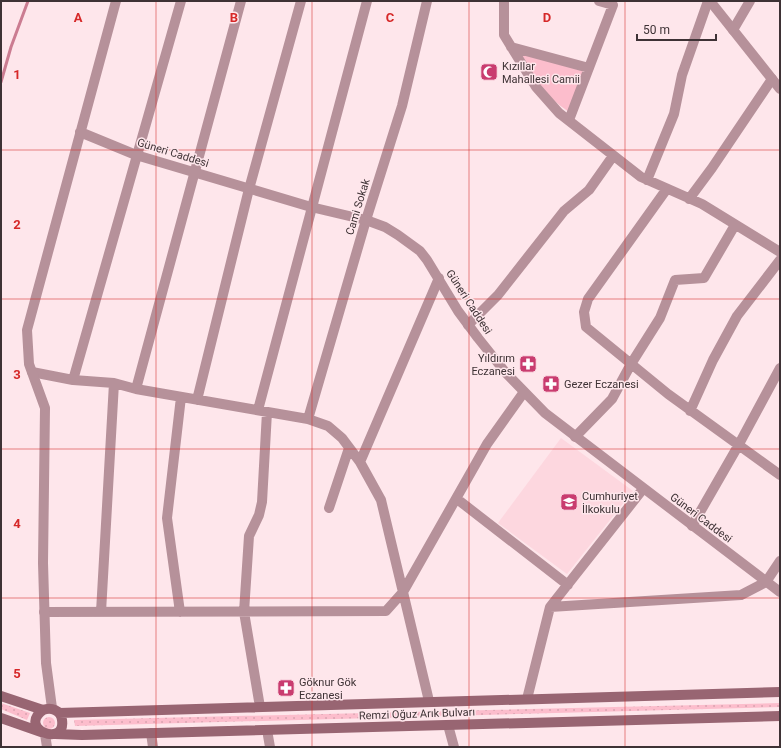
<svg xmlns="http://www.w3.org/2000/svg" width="781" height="748" font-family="Roboto,sans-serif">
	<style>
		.built { fill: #fdd7df }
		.grass { fill: url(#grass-dots) }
		.park { fill: #fcbdcc }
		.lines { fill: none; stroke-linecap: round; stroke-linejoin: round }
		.stream { stroke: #cb7c91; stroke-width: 3 }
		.minor { stroke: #b6919a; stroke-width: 10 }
		.tertiary { stroke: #b6919a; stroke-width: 10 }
		.secondary { stroke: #986572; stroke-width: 10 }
		.grid { fill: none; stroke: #d62828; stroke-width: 1; stroke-opacity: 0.55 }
		.labels { text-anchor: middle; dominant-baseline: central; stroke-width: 3; stroke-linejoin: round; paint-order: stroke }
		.poi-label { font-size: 11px; fill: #3e3235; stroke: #fee6eb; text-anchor: start }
		.street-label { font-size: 11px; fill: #3e3235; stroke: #fee6eb }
		.grid-label { font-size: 13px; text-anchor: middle; font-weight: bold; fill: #d62828; stroke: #fee6eb; stroke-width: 3; stroke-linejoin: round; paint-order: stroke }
	</style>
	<defs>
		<pattern id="grass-dots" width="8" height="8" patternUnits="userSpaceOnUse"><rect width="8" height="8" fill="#fcbdcc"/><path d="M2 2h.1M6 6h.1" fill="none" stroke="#d9a3b0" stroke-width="1.8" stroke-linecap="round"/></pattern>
	</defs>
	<rect width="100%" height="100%" fill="#fee6eb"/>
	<!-- built -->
	<path class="built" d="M561 438 633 491 567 574 498 523Z"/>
	<!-- grass -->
	<path class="grass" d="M1 703 30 713 27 720 1 709Z
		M780 703V707L75 726 74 720Z
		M43 723a6 6 0 1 1 12 0a6 6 0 1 1-12 0Z"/>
	<!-- park -->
	<path class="park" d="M520 53 583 71 569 112C544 95 533 79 520 53Z"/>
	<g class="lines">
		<!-- stream -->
		<path class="stream" d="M1 82 11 47 28 1"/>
		<!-- minor -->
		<path class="minor" d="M504 1V35L536 87 559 113 641 177 702 204 780 252
			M733 30 750 1
			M511 47 589 68
			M569 120 613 5 599 1
			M647 180 674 114 682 75 708 1
			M666 190 588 299 584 312 586 327 668 394 780 475
			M689 199 712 168 772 79
			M468 325 498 295 564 211 589 190 613 156
			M32 372 73 380 114 383 136 389 308 419 328 426 342 438 360 462 381 500 429 701
			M73 380 181 1
			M136 389 241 1
			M197 400 249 189 301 1
			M258 410 367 1
			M690 411 713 360 737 316 780 260
			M308 419 366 220 402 106 427 1
			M575 437 612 399 631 364 660 318 675 280 704 278 735 225
			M360 462 439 278
			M457 499 568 585
			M329 508 349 448
			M692 526 738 446 780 368
			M550 607 741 595 766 582 780 561
			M44 612 386 611 403 592 487 444 524 392
			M101 612 114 383
			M180 612 167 518 181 397
			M527 699 550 607 643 489
			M260 707 244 612 249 536 259 515 262 502 267 412
			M448 725 454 747
			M267 730 270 747
			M151 733 153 747"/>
		<!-- tertiary -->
		<path class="tertiary" d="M710 1 780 89
			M80 132 136 155 311 207 366 220 385 227 398 235 420 251 427 260 458 311 478 338 506 373 545 413 780 592
			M52 708 46 663 43 563 45 408 29 364 27 330 116 1
			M45 734 47 747"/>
		<!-- secondary -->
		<path class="secondary" d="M1 696 43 710C51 707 61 710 62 720 66 748 17 729 43 710
			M59 713 780 692
			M1 718 41 732
			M55 734 82 735 780 716"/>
	</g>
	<!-- grid -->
	<path class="grid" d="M156 1V747M312 1V747M469 1V747M625 1V747M1 150H780M1 299H780M1 449H780M1 598H780"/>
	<!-- icons -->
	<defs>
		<symbol id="mosque-square" viewBox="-11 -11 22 22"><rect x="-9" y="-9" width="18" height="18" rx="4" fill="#c93c6f" stroke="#fee6eb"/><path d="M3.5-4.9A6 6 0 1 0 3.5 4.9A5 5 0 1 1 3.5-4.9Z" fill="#fff"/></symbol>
		<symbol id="pharmacy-square" viewBox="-11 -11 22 22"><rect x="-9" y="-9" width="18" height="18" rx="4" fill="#c93c6f" stroke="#fee6eb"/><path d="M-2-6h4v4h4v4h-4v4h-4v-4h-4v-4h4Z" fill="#fff"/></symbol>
		<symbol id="school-square" viewBox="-11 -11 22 22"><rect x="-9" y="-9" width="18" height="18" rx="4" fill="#c93c6f" stroke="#fee6eb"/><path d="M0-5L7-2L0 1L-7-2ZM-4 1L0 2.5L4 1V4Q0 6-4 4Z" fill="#fff"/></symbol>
	</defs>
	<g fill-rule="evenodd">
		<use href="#mosque-square" x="479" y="62" width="20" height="20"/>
		<use href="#pharmacy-square" x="518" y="354" width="20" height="20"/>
		<use href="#pharmacy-square" x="541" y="374" width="20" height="20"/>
		<use href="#school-square" x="559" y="492" width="20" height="20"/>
		<use href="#pharmacy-square" x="276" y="678" width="20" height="20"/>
	</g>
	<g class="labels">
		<!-- poi labels -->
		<g class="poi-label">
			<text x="502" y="66">Kızıllar<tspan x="502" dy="13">Mahallesi Camii</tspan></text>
			<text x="515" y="358" text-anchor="end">Yıldırım<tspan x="515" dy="13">Eczanesi</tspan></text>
			<text x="564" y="384">Gezer Eczanesi</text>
			<text x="582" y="496">Cumhuriyet<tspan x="582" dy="13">İlkokulu</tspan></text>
			<text x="299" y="682">Göknur Gök<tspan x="299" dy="13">Eczanesi</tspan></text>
		</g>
		<!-- street labels -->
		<g class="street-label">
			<text transform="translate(173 153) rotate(17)">Güneri Caddesi</text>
			<text transform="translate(358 207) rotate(-73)">Cami Sokak</text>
			<text transform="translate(469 302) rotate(57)">Güneri Caddesi</text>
			<text transform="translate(701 518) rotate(37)">Güneri Caddesi</text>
			<text transform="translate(417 714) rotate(-2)">Remzi Oğuz Arık Bulvarı</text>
		</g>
	</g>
	<g class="grid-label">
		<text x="78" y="22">A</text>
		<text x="234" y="22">B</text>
		<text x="390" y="22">C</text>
		<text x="547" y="22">D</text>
		<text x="17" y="79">1</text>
		<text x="17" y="229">2</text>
		<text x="17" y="379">3</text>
		<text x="17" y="528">4</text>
		<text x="17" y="678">5</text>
	</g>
	<!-- border -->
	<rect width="781" height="748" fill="none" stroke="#3e3235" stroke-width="4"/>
	<!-- scale -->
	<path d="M637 34v6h79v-6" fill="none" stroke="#3e3235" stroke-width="2"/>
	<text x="643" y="34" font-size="12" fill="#3e3235" stroke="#fee6eb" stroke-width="3" paint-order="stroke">50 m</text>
</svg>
